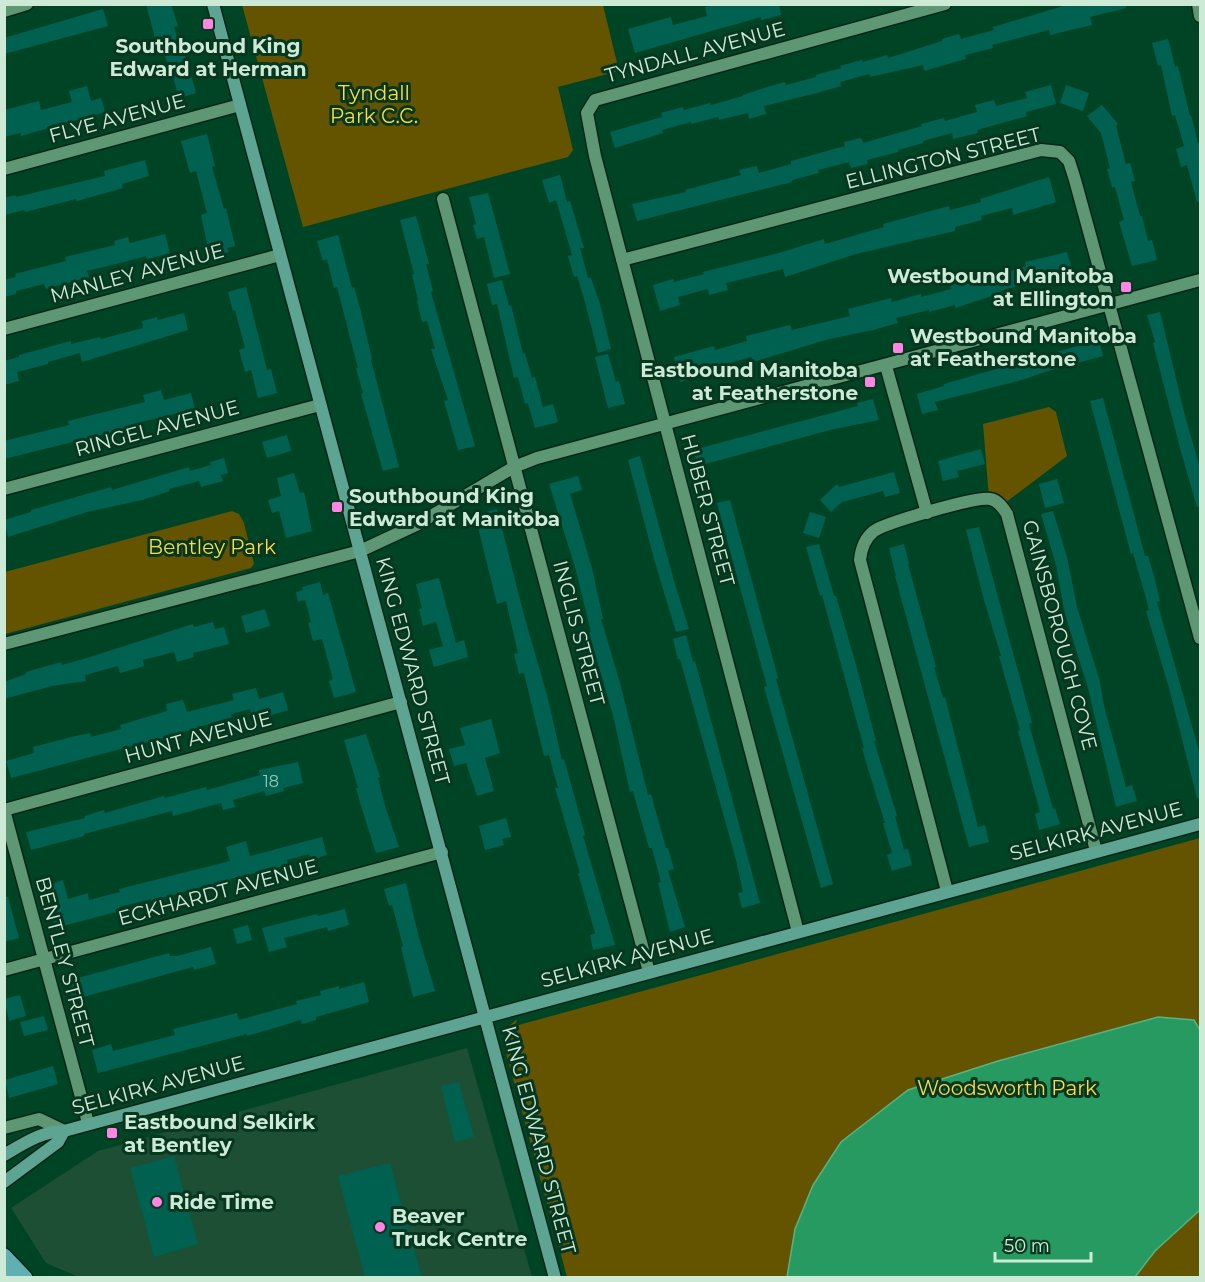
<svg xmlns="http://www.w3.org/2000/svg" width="1205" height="1282" font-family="Montserrat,sans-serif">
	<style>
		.built { fill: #1c4f33 }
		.green { fill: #645400 }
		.water { fill: #279a61; stroke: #59b284; stroke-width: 1.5 }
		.building { fill: #016151 }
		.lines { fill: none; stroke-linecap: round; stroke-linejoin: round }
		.street-casing { stroke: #072615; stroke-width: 15 }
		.secondary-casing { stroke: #072615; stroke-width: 15 }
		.primary-casing { stroke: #072615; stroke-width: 18 }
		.street { stroke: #5d9774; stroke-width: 12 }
		.secondary { stroke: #5ea492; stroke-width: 12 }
		.primary { stroke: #60b0b1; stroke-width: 15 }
		.poi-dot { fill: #fd86e2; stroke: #083720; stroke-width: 2 }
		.labels { text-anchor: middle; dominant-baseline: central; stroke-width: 6; stroke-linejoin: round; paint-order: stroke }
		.number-label { font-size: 16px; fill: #9ac8b6 }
		.poi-label { font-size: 20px; font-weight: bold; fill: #cdead7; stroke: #083720; text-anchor: start }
		.street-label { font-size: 20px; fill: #cdead7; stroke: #083720 }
		.park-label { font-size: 20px; fill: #fcdb46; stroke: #083720 }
	</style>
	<rect width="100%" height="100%" fill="#004426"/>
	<!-- built -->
	<path class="built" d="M467 1048 532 1277H79L46 1263 11 1208 98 1151Z"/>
	<!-- green -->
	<path class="green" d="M242 5H603L619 71 558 87 573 150 568 157 303 227Z
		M1049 407 1056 412 1067 456 1001 506 989 498 983 424Z
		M232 511 239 514 244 523 254 564 251 568 5 634V572Z
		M1200 838V1277H567L503 1042 509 1026 517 1019 515 1026Z"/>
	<!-- water -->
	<path class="water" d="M1158 1017 1194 1020 1200 1030V1210L1155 1251 1135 1277H787L795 1229 813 1185 841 1142 908 1090 998 1061Z"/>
	<!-- building -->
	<path class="building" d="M146 4H171L178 26 174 27 182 55H185L196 93 179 98 172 73 170 74 160 37 155 38Z
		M715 4H779L781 15 761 20V17L635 53 628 29 671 17 673 25 707 16 705 7Z
		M1070 4H1125L1126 8 1090 17 1092 25 1050 35 1049 30 992 45 993 48 965 55 966 59 924 71 923 65 870 77 869 74 840 82 841 86 817 93 764 106 766 114 749 119 748 113 719 120 718 117 691 124V122L662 130 663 133 615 148 610 132 662 117 661 113 683 107 684 110 710 103 711 105 743 96V95L764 88 785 82 786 85 816 77V75L841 68 840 66 862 60 863 62 887 55 888 58 942 41V39L959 34 961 39 994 30 993 27Z
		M103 9 108 26 4 54V38Z
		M1168 39 1175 67 1178 66 1190 116 1191 115 1198 143 1200 142V202H1197L1187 165 1181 167 1176 149 1184 146 1175 115 1172 116 1161 65 1158 66 1152 43Z
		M1051 85 1056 104 1026 112 1027 116 977 130 978 133 953 139 952 133 923 141V143L898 150V152L867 160 868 164 851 168 849 162 818 170 819 173 792 180V182L637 221 632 204 686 192 685 190 741 175 739 170 757 166 759 173 791 164V161L845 146 844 142 861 138 863 143 922 126 921 124 944 118 945 121 977 112 975 105 994 100 996 106 1027 98 1025 92Z
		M1066 85 1089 93 1083 111 1060 103Z
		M87 86 91 101 101 98 105 112 21 136V133L4 137V110L39 101 41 110 72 102 69 91Z
		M1102 105 1118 124 1116 126 1126 164 1130 163 1135 181 1131 182 1140 216H1142L1148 241 1152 240 1157 260 1132 266 1119 222 1124 220 1115 187H1112L1107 169 1110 168 1101 133 1087 116Z
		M207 134 215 166 212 167 224 209 226 208 235 246 227 248 229 252 210 257 201 215 207 213 196 171 190 173 181 141Z
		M145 160 149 176 122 184 123 188 77 201 76 199 25 212 24 210 4 215V198L15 195 16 197 105 176 104 171Z
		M560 175 567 202 570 201 584 248H580L588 278H591L600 304 611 349 598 353 585 302 577 276 574 277 568 256 572 255 556 200 549 203 542 180Z
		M1049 177 1056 202 1013 215 1012 208 981 216 982 220 955 227V231L856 254 785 277 783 269 726 283 728 290 709 295 708 289 678 297 680 305 660 311 653 285 673 279 674 282 704 274 703 272 779 253 824 239 825 244 884 227 883 224 949 206 950 210 981 202 980 199Z
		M488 193 510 274 494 278 484 237 477 239 473 225 476 224 469 197Z
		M416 216 429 264H426L433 291 431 292 475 446 458 450 444 401 448 400 431 349H435L427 321 422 322 417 301 418 300 412 274H414L400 220Z
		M165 234 170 253 147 259 146 256 120 263 87 271 89 277 46 289 44 284 16 291V294L4 297V280L16 277 15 274 66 261 65 257 115 245 114 241 128 237 130 243Z
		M338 235 352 288 354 287 360 308 372 359 371 360 399 467 383 471 361 394 363 393 356 368H358L337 287 334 288 327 259 323 261 317 241Z
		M1067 252 1074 277 1032 286 1031 282 1000 291 1001 293 955 308V305L929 312V310L896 318 898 323 873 330 829 339 753 362 751 357 719 366 720 371 680 382 674 357 714 346 715 350 747 341 746 336 790 325 792 330 850 316 848 309 891 298 892 302 921 294V297L951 289 949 282 967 277 969 284 1026 266 1025 262Z
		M502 280 509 306 511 305 523 354 525 353 532 378 535 377 543 407 553 404 558 422 535 428 528 403 525 404 518 377 514 378 497 304 492 305 487 284Z
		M246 287 267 370 271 369 277 393 258 398 251 370 245 372 239 350 245 348 235 310 233 311 228 292Z
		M1160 312 1185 416 1200 468V506L1197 507 1180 448 1153 343 1155 342 1147 315Z
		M184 313 188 330 82 362 80 353 48 362V364L17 372 19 381 4 385V361L19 357V355L71 341V344L100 337 101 339 143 328 142 321 157 317 158 320Z
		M1099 340 1103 356 1048 371 1022 380 935 402 938 410 922 414 917 394 944 386V384L968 377Z
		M608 354 616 382 619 381 625 404 608 408 595 357Z
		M161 390 164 400 191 393 195 409 141 422 143 429 131 433 129 428 4 459V441L69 425 68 421 145 402 143 395Z
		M1103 398 1145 556H1148L1154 576 1160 601 1157 602 1200 755V798H1197L1169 688 1146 611 1149 610 1142 584 1133 553 1131 554 1090 401Z
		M873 399 879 420 830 430 698 466 693 450 858 406 857 403Z
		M287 435 291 451 267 458 262 442Z
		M981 449 985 464 957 471 959 477 943 481 938 461Z
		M640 456 674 581 689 629 676 632 654 559 628 460Z
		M224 458 228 473 221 475 223 481 201 487 199 481 169 489 170 491 142 500 87 512 8 537 4 520 31 512V510L111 487 112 490 189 467 190 471 211 465 210 462Z
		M894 472 900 493 885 497 883 491 842 502 831 512 820 500 837 484 839 487Z
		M294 473 300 493 304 492 312 531 286 538 279 511 272 513 268 500 281 496 277 478Z
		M578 476 582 490 570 494 592 568 603 619H601L620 683 648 795 651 794 666 848H668L674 869 668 871 685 927 670 932 658 883 661 882 652 848H649L633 791 630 792 613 715 589 633 591 632 575 567 549 484Z
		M1057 479 1064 503 1045 508 1039 484Z
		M730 500 778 678 776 679 833 884 821 888 764 687 767 686 760 661 717 503Z
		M497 509 525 619 547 695 562 760 564 759 571 784 585 835 583 836 615 945 593 950 590 935 595 933 578 873H580L555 788H558L549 755 544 756 524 673 519 674 514 654 518 653 506 601 497 604 475 515Z
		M1053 511 1067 557 1077 607 1100 682 1104 706 1119 761 1126 787 1132 785 1137 801 1116 807 1088 688 1065 614 1056 565 1041 514Z
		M810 512 826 517 819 538 803 533Z
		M979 527 1032 723 1029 724 1053 809 1055 808 1060 824 1039 830 1035 814 1040 812 1018 731 1020 730 999 656H1001L984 600 966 530Z
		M819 544 834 596H836L856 665 876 741H874L897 816H895L904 850 908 849 912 865 892 871 887 855 892 853 883 823H885L868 769 862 748H864L822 595 820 596 806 547Z
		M904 544 909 564H908L936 667H934L943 698 945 697 978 827 985 825 989 842 969 847 895 576H896L889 548Z
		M439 578 456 643 464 640 468 657 434 667 429 650 443 646 436 622 423 626 419 609 422 608 416 584Z
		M320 582 323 595 328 593 356 692 334 698 329 681 333 679 322 639 313 641 308 623 311 622 305 600 298 602 296 592 303 590 302 587Z
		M265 609 270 626 246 633 241 616Z
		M213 622 215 629 224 627 229 644 193 653 194 657 177 662 174 652 143 660 144 666 135 669 120 673 118 666 85 675 86 681 52 686 4 699V682L26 674V672L61 662 62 665 87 658 193 624 194 627Z
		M686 635 693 662 695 661 760 903 742 908 738 893 743 892 736 860 680 659 678 660 673 639Z
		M256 688 259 699 283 692 288 710 266 717 264 711 251 714 250 709 231 714 232 717 170 736 11 778 6 761 34 753 33 747 75 736 90 733 91 737 121 729 120 725 167 711 166 704 183 700 187 712 234 700 232 694Z
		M491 719 500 753 485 758 494 791 477 796 466 763 454 766 449 749 465 745 460 728Z
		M366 734 380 777 378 778 385 806 399 847 376 853 361 806 356 788H358L344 740Z
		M298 762 303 783 283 788 284 791 266 796 264 791 233 800 235 807 223 810 221 803 173 816 172 811 84 834V836L31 850 26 832 85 818V816L104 810 105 813 164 796 165 798 206 787 207 790 260 775 259 770Z
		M506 818 511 837 502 839 504 845 485 850 479 826Z
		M322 837 327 855 311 860 309 854 287 860 288 865 230 879 231 882 217 886 216 883 151 901V899L119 907 120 911 55 928 44 886 63 880 68 899 88 893 89 900 120 892 119 889 230 861 226 847 246 841 250 856Z
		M406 883 418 934 435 991 413 997 401 947 403 946 392 905 389 906 384 889Z
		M4 897H8L19 938 4 942Z
		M345 909 349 925 328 931 327 927 284 938 287 947 269 952 262 928 317 914 318 916Z
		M248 925 252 940 237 944 233 929Z
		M211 947 216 964 194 970 193 967 72 1000 67 981 169 953 170 956H177Z
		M364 982 369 1002 316 1017V1020L302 1024 301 1020 247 1036V1034L98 1073 92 1050 111 1044 113 1051 175 1035 173 1029 237 1013 239 1020 297 1004 296 1001 321 995 320 991 339 986V989Z
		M20 995 26 1016 9 1021 4 999Z
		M44 1016 48 1030 24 1036 20 1022Z
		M53 1066 58 1084 9 1098 5 1080Z
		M459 1082 474 1137 455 1142 441 1086Z
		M174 1156 198 1244 154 1257 130 1168Z
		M390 1163 422 1278H365L338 1176Z"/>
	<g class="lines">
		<defs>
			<path id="street" d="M1198 4 1200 16
				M4 11 27 4
				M4 169 240 105
				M443 199 649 972
				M622 260 1041 150 1060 152 1069 161 1075 180 1200 638
				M4 329 280 255
				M886 366 927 513
				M4 489 320 405
				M4 644 360 551 416 525 514 467 537 458 1200 280
				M4 810 401 702
				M4 810 88 1123
				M947 891 860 560C861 550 865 538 874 531 885 523 977 496 990 499 998 500 1003 508 1007 514L1096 851
				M798 932 595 156 587 113 595 100 945 4
				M4 970 442 852
				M4 1128 39 1119 64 1131"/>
			<path id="secondary" d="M213 4 555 1278
				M4 1155C23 1144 42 1131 64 1131L1200 824
				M4 1182 58 1142 64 1131"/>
			<path id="primary" d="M4 1256 25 1278
				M4 1275 11 1278"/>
		</defs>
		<!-- street casing -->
		<use href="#street" class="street-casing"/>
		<!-- secondary casing -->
		<use href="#secondary" class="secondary-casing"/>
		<!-- primary casing -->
		<use href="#primary" class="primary-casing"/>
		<!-- street -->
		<use href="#street" class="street"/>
		<!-- secondary -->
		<use href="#secondary" class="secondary"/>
		<!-- primary -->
		<use href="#primary" class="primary"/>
	</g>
	<!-- markers -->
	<g class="poi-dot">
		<rect x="202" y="18" width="12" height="12" rx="3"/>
		<rect x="1120" y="281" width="12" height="12" rx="3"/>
		<rect x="892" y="342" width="12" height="12" rx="3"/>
		<rect x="864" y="376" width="12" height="12" rx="3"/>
		<rect x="331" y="501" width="12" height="12" rx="3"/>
		<rect x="106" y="1127" width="12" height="12" rx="3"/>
		<circle cx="157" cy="1202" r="6"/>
		<circle cx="380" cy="1227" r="6"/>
	</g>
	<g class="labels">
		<!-- number labels -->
		<g class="number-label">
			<text x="271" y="781">18</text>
		</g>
		<!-- poi labels -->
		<g class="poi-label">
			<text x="208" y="46" text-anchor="middle">Southbound King<tspan x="208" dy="23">Edward at Herman</tspan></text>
			<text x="1114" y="276" text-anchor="end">Westbound Manitoba<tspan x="1114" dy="23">at Ellington</tspan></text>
			<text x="910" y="336">Westbound Manitoba<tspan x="910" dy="23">at Featherstone</tspan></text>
			<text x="858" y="370" text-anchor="end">Eastbound Manitoba<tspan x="858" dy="23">at Featherstone</tspan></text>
			<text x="349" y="496">Southbound King<tspan x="349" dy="23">Edward at Manitoba</tspan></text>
			<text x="124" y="1122">Eastbound Selkirk<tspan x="124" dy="23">at Bentley</tspan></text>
			<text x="169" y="1202">Ride Time</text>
			<text x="392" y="1216">Beaver<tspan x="392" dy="23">Truck Centre</tspan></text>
		</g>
		<!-- street labels -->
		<g class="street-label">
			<text transform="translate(695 52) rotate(-15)">TYNDALL AVENUE</text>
			<text transform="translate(117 118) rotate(-15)">FLYE AVENUE</text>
			<text transform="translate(943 158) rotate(-14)">ELLINGTON STREET</text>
			<text transform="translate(137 273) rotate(-15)">MANLEY AVENUE</text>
			<text transform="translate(157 428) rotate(-15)">RINGEL AVENUE</text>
			<text transform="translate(708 510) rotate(75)">HUBER STREET</text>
			<text transform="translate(579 633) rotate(75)">INGLIS STREET</text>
			<text transform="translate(1060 635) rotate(75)">GAINSBOROUGH COVE</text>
			<text transform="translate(413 671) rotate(75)">KING EDWARD STREET</text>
			<text transform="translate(198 737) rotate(-15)">HUNT AVENUE</text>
			<text transform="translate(1096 831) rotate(-15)">SELKIRK AVENUE</text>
			<text transform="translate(218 892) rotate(-15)">ECKHARDT AVENUE</text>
			<text transform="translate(627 958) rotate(-15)">SELKIRK AVENUE</text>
			<text transform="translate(65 962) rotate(75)">BENTLEY STREET</text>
			<text transform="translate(158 1085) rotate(-15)">SELKIRK AVENUE</text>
			<text transform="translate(539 1140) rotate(75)">KING EDWARD STREET</text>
		</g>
		<!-- park labels -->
		<g class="park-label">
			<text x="374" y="93">Tyndall<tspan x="374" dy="23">Park C.C.</tspan></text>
			<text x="212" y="547">Bentley Park</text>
			<text x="1007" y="1088">Woodsworth Park</text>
		</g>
	</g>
	<!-- border -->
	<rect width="1205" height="1282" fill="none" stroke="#cdead7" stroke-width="12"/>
	<!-- scale -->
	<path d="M995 1252v9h96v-9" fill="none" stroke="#cdead7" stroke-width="3"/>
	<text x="1004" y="1252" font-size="18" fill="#cdead7" stroke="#083720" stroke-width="4.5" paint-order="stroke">50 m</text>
</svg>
